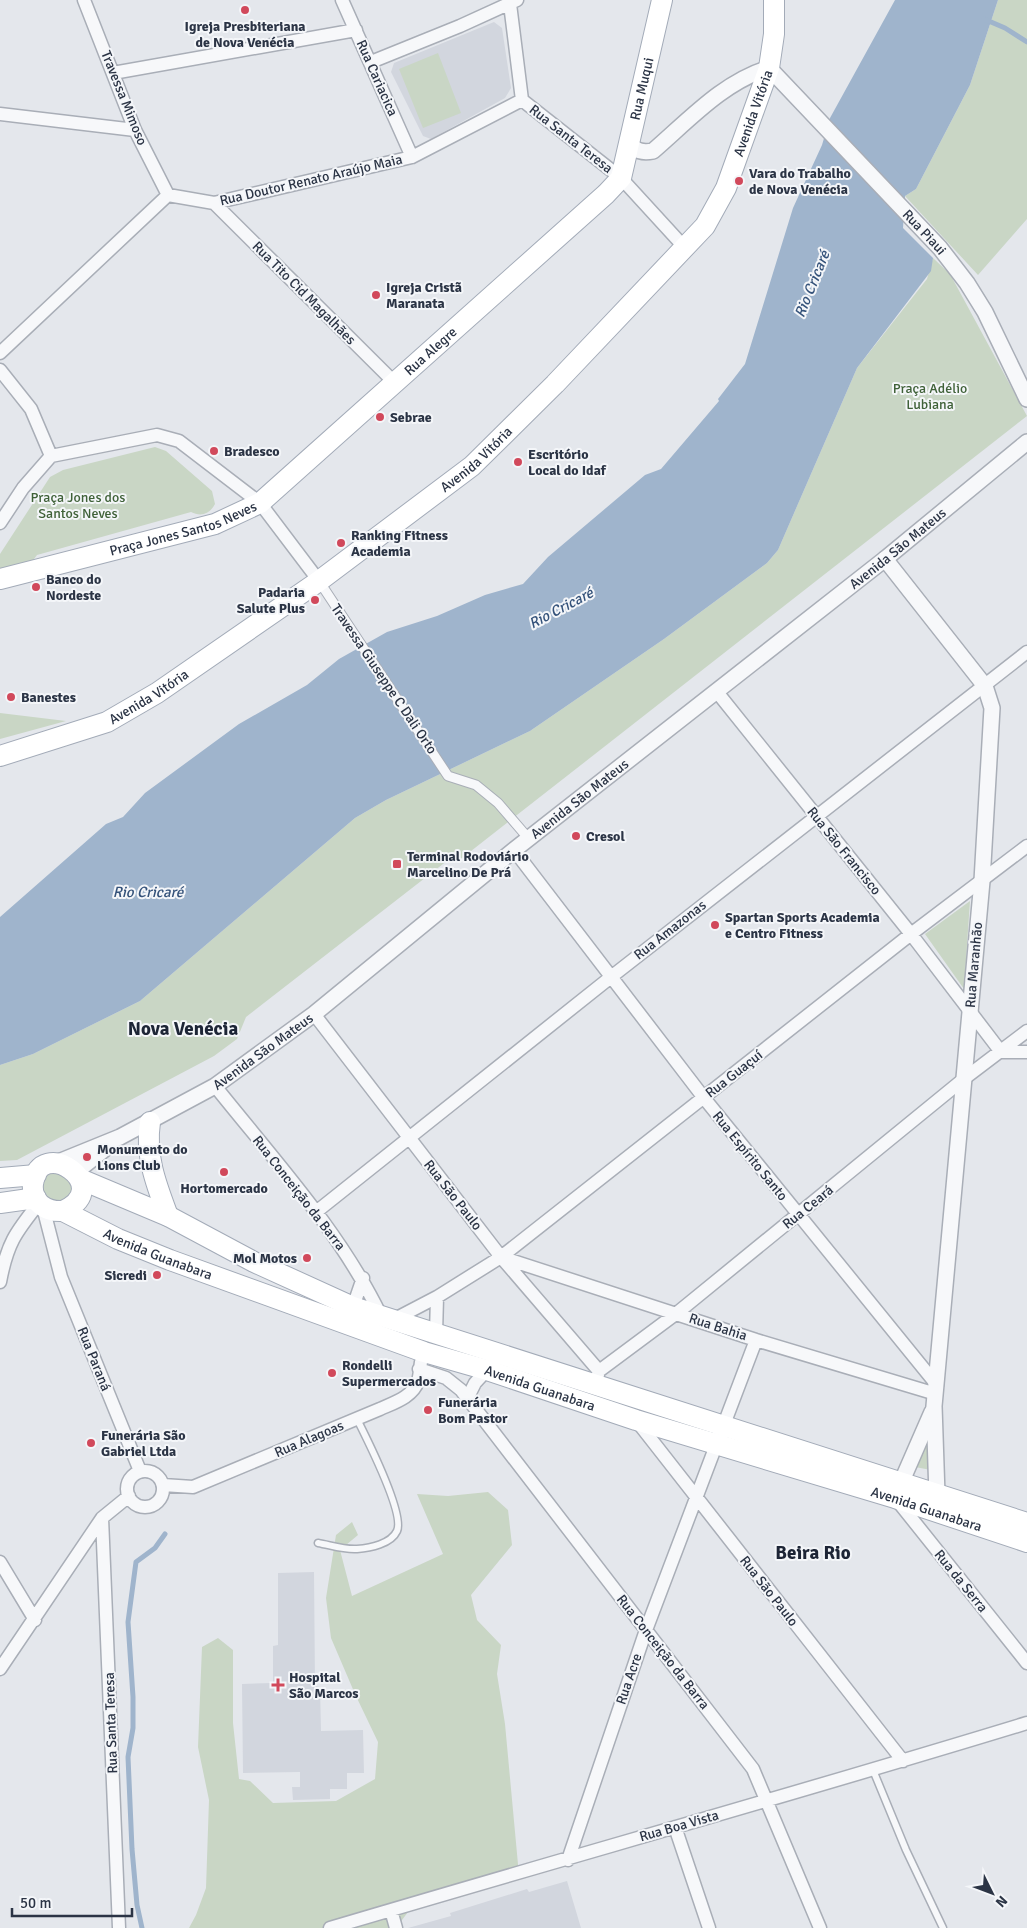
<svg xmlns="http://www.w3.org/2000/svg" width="1027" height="1928" font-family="Signika,sans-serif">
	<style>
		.built { fill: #d2d6de }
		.green { fill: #c9d6c5 }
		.water { fill: #9fb4cc }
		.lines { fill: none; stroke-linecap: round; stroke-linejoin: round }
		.stream { stroke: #9fb4cc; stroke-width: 5 }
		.service-casing { stroke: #a9aeb7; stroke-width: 9 }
		.pedestrian-casing { stroke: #a9aeb7; stroke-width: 11 }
		.minor-casing { stroke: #a9aeb7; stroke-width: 15 }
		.tertiary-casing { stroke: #a9aeb7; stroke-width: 18 }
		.primary-casing { stroke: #a3abb8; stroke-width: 22 }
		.service { stroke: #f7f8fa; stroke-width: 6 }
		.pedestrian { stroke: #f7f8fa; stroke-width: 9 }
		.minor { stroke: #f7f8fa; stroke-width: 12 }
		.tertiary { stroke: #f7f8fa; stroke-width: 15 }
		.primary { stroke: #fff; stroke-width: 20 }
		.poi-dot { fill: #d1495b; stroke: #f4f6f9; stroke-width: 2 }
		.labels { text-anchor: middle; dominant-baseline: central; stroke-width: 4; stroke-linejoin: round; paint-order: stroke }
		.poi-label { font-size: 14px; font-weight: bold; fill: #2b3445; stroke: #f4f6f9; text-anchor: start }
		.street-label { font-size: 14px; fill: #2b3445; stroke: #f4f6f9 }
		.park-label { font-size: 14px; fill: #3f6138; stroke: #f4f6f9 }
		.water-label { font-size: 15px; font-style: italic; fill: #34527a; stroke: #f4f6f9 }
		.district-label { font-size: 19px; font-weight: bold; fill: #1d2536; stroke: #f4f6f9 }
	</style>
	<rect width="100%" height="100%" fill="#e4e7ec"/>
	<!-- built -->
	<path class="built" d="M494 22 502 28 511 88 505 98 431 139 423 136 391 72 394 63Z
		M314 1572 315 1686 320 1687 321 1731 363 1730 364 1773H347V1789H330V1799L293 1800 292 1787H300V1772L243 1773 242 1684 273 1683V1646L278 1645V1573Z
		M567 1881 581 1928H408L451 1916 450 1913 527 1889 529 1892Z"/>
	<!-- green -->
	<path class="green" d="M998 0H1027V219L978 275 905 196 916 189 970 85Z
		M438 53 461 113 423 128 399 69Z
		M933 258 950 274 1027 416 457 862 452 857 246 1017 237 1039 214 1056 17 1160 0 1161V1065L33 1054 140 1001 355 818 386 800 530 731 664 639 767 563 778 550 857 368 927 279Z
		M155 447 166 451 212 491 215 504C210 514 201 517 191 512L37 555 31 563 0 570V554L50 477 63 470Z
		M0 713 66 721 0 739Z
		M970 901 964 989 925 934Z
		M57 1172 71 1180 72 1191 63 1203 44 1199 41 1183 47 1175Z
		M930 1429 931 1470 915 1467Z
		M488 1492 508 1510 512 1545 471 1595 477 1620 501 1645 497 1674 505 1724 519 1875 411 1908 396 1928H189L196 1915 206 1888 209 1800 198 1747 202 1647 218 1638 233 1650V1723L239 1779 250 1781 273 1803 336 1801 375 1779 378 1742 355 1694 331 1638 326 1598 336 1535 352 1522 358 1535 340 1550 352 1596 443 1554 417 1494 448 1496Z"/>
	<!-- water -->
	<path class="water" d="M895 0H998L970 85 916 189 905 196 903 228 933 258 931 271 857 368 778 550 767 563 664 639 530 731 386 800 355 818 140 1001 33 1054 0 1065V917L106 824 123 817 145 793 239 724 307 685 339 659 387 632 437 616 485 595 523 584 548 557 645 475 661 469 719 401 718 399 745 364 793 208 822 145 830 118Z"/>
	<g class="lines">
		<!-- stream -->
		<path class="stream" d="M984 19 1005 28 1027 42
			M142 1928 137 1905 132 1849 128 1757 133 1728V1697L128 1622 136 1562 155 1548 165 1534"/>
		<defs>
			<path id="service" d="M318 1543C330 1545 344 1550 357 1549 370 1548 391 1544 397 1531 405 1514 366 1437 357 1419
				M873 1770 906 1850 943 1928"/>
			<path id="pedestrian" d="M319 581 448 776 476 785 498 803 529 839"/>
			<path id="minor" d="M84 0 135 130 168 195
				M342 0 412 157
				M510 4 522 100 621 178 686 249
				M371 62 460 26 517 0
				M113 73 356 30
				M0 114 135 130
				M168 195 214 203 412 157 522 100
				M214 203 395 383
				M0 353 168 195
				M0 370 31 409 51 456
				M0 523 23 488 51 456 157 435 179 441 260 503 319 581
				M717 692 911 934 1001 1052H1027
				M514 850 704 1098 937 1385
				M314 1014 501 1257 599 1371
				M215 1086C274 1160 340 1231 381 1316
				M43 1207 61 1277 140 1471
				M316 1212 611 977 1027 652
				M501 1257 756 1340 936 1394
				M0 1282C7 1244 15 1233 39 1203
				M353 1307 363 1278
				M393 1320 437 1297 501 1257 911 934 1027 846
				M436 1334 437 1297
				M419 1369 446 1378 461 1390 753 1769 820 1928
				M595 1385 599 1371 677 1313 965 1078 1027 1031
				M467 1399 475 1383 487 1370
				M636 1420 903 1761
				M127 1489a18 18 0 1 1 36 0a18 18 0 1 1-36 0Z
				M163 1485 193 1487 380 1409C393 1403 413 1397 418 1381 420 1375 420 1368 421 1362
				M896 1499 1027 1663
				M102 1518 119 1928
				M0 1562 35 1620
				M0 1669 102 1518 129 1496
				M675 1827 709 1928
				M568 1860 646 1630 756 1340
				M391 1910 396 1928
				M330 1928C562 1859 795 1794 1027 1723"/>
			<g id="tertiary">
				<path id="s1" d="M629 144C637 151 642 153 653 151 689 120 723 82 769 68L940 248 967 283 985 312 1027 399"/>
				<path d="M885 559 985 686 992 708 982 881 934 1406 937 1495"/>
				<path id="s2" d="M56 1163 120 1137 215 1086 314 1014 514 850 885 559 1027 442"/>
				<path d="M76 1172 106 1148"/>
				<path d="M901 1483 932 1412"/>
			</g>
			<g id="primary">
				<path id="s3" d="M0 579 215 524 260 503 606 194 621 178 662 0"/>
				<path id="s4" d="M0 756 107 722 157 693 319 581 472 466 555 384 705 226 726 188 769 68 774 34V0"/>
				<path d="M150 1122C145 1156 156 1184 168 1216"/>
				<path d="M0 1178 36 1175"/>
				<path d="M80 1179 168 1216 254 1262 353 1307 1027 1523"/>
				<path d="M0 1203 36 1198"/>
				<path id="s5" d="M63 1211C117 1186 39 1134 33 1184 31 1203 47 1212 63 1211L118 1239 170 1260 424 1352 487 1370 636 1420 895 1498 1027 1542"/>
			</g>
		</defs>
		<!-- service casing -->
		<use href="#service" class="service-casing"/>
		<!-- pedestrian casing -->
		<use href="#pedestrian" class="pedestrian-casing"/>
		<!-- minor casing -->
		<use href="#minor" class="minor-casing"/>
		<!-- tertiary casing -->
		<use href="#tertiary" class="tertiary-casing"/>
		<!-- primary casing -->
		<use href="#primary" class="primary-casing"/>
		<!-- service -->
		<use href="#service" class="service"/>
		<!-- pedestrian -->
		<use href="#pedestrian" class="pedestrian"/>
		<!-- minor -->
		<use href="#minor" class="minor"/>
		<!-- tertiary -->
		<use href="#tertiary" class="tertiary"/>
		<!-- primary -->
		<use href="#primary" class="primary"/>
	</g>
	<!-- markers -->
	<g class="poi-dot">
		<circle cx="245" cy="10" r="5"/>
		<circle cx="739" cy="181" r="5"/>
		<circle cx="376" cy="295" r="5"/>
		<circle cx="380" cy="417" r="5"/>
		<circle cx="214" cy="451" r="5"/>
		<circle cx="518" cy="462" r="5"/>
		<circle cx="341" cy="543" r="5"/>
		<circle cx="36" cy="587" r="5"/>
		<circle cx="315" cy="600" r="5"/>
		<circle cx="11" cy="697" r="5"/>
		<circle cx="576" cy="836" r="5"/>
		<rect x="392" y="859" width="10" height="10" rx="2.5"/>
		<circle cx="715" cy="925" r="5"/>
		<circle cx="87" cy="1157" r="5"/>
		<circle cx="224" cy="1172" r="5"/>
		<circle cx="307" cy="1258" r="5"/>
		<circle cx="157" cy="1275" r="5"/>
		<circle cx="332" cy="1373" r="5"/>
		<circle cx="428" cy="1410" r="5"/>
		<circle cx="91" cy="1443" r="5"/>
		<path d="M275.5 1677.5h5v5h5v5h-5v5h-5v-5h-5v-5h5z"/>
	</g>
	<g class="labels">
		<!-- poi labels -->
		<g class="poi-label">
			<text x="245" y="26" text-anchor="middle">Igreja Presbiteriana<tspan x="245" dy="16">de Nova Venécia</tspan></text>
			<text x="749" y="173">Vara do Trabalho<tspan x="749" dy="16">de Nova Venécia</tspan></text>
			<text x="386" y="287">Igreja Cristã<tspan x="386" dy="16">Maranata</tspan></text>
			<text x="390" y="417">Sebrae</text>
			<text x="224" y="451">Bradesco</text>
			<text x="528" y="454">Escritório<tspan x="528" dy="16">Local do Idaf</tspan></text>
			<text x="351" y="535">Ranking Fitness<tspan x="351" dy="16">Academia</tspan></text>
			<text x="46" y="579">Banco do<tspan x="46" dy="16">Nordeste</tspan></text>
			<text x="305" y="592" text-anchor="end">Padaria<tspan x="305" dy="16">Salute Plus</tspan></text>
			<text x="21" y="697">Banestes</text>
			<text x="586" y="836">Cresol</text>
			<text x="407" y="856">Terminal Rodoviário<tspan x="407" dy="16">Marcelino De Prá</tspan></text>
			<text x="725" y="917">Spartan Sports Academia<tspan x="725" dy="16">e Centro Fitness</tspan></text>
			<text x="97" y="1149">Monumento do<tspan x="97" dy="16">Lions Club</tspan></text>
			<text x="224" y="1188" text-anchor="middle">Hortomercado</text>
			<text x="297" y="1258" text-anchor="end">Mol Motos</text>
			<text x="147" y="1275" text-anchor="end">Sicredi</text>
			<text x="342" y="1365">Rondelli<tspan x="342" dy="16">Supermercados</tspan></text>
			<text x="438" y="1402">Funerária<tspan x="438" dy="16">Bom Pastor</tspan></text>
			<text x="101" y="1435">Funerária São<tspan x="101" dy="16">Gabriel Ltda</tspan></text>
			<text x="289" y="1677">Hospital<tspan x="289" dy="16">São Marcos</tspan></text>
		</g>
		<!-- street labels -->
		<g class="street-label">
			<text transform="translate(377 78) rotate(66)">Rua Cariacica</text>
			<text stroke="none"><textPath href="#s3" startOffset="849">Rua Muqui</textPath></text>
			<text transform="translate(124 98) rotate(68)">Travessa Mimoso</text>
			<text stroke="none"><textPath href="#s4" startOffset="1016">Avenida Vitória</textPath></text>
			<text transform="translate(571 139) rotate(38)">Rua Santa Teresa</text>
			<text transform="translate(311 180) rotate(-13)">Rua Doutor Renato Araújo Maia</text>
			<text stroke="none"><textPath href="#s1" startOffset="396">Rua Piaui</textPath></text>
			<text transform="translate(304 293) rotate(45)">Rua Tito Cid Magalhães</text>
			<text stroke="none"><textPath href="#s3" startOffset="500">Rua Alegre</textPath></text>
			<text stroke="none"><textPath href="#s4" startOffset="566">Avenida Vitória</textPath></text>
			<text stroke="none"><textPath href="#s3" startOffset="190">Praça Jones Santos Neves</textPath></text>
			<text stroke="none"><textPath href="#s2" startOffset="1046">Avenida São Mateus</textPath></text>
			<text transform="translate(384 679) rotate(56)">Travessa Giuseppe C Dali Orto</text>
			<text stroke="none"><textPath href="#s4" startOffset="161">Avenida Vitória</textPath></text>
			<text stroke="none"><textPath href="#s2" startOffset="641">Avenida São Mateus</textPath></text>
			<text transform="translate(844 851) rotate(51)">Rua São Francisco</text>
			<text transform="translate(670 930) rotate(-38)">Rua Amazonas</text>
			<text transform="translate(974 965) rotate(-85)">Rua Maranhão</text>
			<text stroke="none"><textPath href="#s2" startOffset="236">Avenida São Mateus</textPath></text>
			<text transform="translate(734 1074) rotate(-38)">Rua Guaçuí</text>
			<text transform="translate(750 1156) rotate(51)">Rua Espírito Santo</text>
			<text transform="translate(299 1193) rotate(52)">Rua Conceição da Barra</text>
			<text transform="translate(453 1195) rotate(52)">Rua São Paulo</text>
			<text transform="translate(808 1207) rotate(-39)">Rua Ceará</text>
			<text stroke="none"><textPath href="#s5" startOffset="256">Avenida Guanabara</textPath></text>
			<text transform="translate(718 1327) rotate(18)">Rua Bahia</text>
			<text transform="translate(94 1359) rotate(68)">Rua Paraná</text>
			<text stroke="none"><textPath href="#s5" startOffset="661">Avenida Guanabara</textPath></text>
			<text transform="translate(309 1439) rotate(-23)">Rua Alagoas</text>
			<text stroke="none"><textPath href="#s5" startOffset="1066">Avenida Guanabara</textPath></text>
			<text transform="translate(961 1581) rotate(51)">Rua da Serra</text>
			<text transform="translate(769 1591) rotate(52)">Rua São Paulo</text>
			<text transform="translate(663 1652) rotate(52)">Rua Conceição da Barra</text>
			<text transform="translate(629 1679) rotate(-71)">Rua Acre</text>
			<text transform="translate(111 1723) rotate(-92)">Rua Santa Teresa</text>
			<text transform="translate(679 1826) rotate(-16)">Rua Boa Vista</text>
		</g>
		<!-- park labels -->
		<g class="park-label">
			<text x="930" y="388">Praça Adélio<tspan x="930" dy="16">Lubiana</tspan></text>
			<text x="78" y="497">Praça Jones dos<tspan x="78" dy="16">Santos Neves</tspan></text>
		</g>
		<!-- water labels -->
		<g class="water-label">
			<text transform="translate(812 284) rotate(-68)">Rio Cricaré</text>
			<text transform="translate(561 608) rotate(-28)">Rio Cricaré</text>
			<text x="148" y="892">Rio Cricaré</text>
		</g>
		<!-- district labels -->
		<g class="district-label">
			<text x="183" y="1029">Nova Venécia</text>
			<text x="813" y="1553">Beira Rio</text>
		</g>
	</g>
	<!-- north arrow -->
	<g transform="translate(992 1893) rotate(132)" stroke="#f4f6f9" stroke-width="4" paint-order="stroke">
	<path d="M0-4L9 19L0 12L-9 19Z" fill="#2b3445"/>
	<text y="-8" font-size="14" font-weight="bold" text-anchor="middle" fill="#2b3445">N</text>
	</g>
	<!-- scale -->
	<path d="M12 1908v8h120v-8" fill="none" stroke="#2b3445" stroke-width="2.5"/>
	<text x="20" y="1908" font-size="15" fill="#2b3445" stroke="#f4f6f9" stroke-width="4" paint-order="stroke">50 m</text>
</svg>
